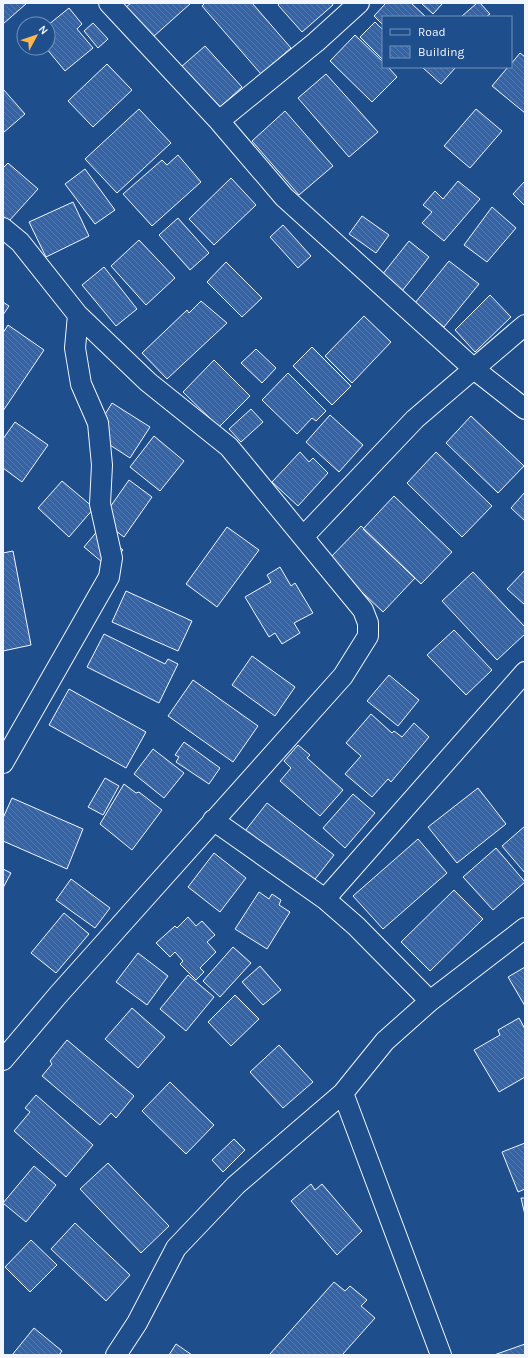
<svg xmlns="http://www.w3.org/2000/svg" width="528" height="1358" font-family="Karla,sans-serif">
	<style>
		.building { fill: url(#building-back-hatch); stroke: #f2f6ff }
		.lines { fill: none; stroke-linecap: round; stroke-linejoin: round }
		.minor-casing { stroke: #f2f6ff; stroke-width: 22 }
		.minor { stroke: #1f4e8c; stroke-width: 20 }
	</style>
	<defs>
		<pattern id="building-back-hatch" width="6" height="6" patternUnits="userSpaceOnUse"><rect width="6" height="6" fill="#3563a3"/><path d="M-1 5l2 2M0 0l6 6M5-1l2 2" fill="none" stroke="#537ab1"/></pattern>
	</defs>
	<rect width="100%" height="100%" fill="#1f4e8c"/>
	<!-- building -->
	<path class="building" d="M3 3H27L3 24Z
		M131 3H191L153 37 126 7Z
		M205 3H252L291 48 261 74 202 6Z
		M280 3H332L333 5 302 32 278 5Z
		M386 3H411L426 17H383V25L374 16Z
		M421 3H443L433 14Z
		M477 3H480L490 14 486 17H461Z
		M69 8 82 24 77 29 93 48 65 71 46 48H48V25Z
		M375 22 383 30V60L360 37Z
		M93 23 108 39 98 48 84 31Z
		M355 35 383 62V67H388L397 77 372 102 330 61Z
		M205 46 242 87 218 109 181 67Z
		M520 53 525 57V113L492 86 508 67H511V64Z
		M107 64 132 90 93 127 68 101Z
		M422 67H456L441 84Z
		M326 74 378 132 349 157 298 98Z
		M3 89 25 114 3 133Z
		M139 109 171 143 117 193 85 159Z
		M476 109 502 131 470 168 444 146Z
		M285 111 333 166 299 195 252 141Z
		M178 155 201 182 152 226 123 194 162 160 167 165Z
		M8 163 38 189 9 221 3 216V168Z
		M85 169 115 210 95 224 65 184Z
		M231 178 256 205 214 245 189 219Z
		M458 181 480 199 444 241 422 223 432 212 423 205 435 191 443 199Z
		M525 181V206L513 194Z
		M73 202 89 236 46 257 29 222Z
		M492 207 516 228 487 262 464 245Z
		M362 216 389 235 376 253 349 234Z
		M178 218 209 253 190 270 159 235Z
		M283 225 311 256 298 268 270 237Z
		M139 240 175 278 146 305 111 266Z
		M409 241 429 257 402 291 382 275Z
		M449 261 479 284 444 327 415 303Z
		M226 262 262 298 242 317 207 282Z
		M104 267 137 309 116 326 82 285Z
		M490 295 511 317 475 352 455 330Z
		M201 301 227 323 167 379 142 353 187 310 189 313Z
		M3 302 9 306 3 315Z
		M364 316 391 342 352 383 325 356Z
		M8 325 44 350 3 411V333Z
		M312 347 351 386 332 405 293 366Z
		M256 349 276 368 262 383 241 363Z
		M214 360 250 396 219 427 183 392Z
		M288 373 326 411 316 421 312 418 297 434 262 400Z
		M112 403 150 427 130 458 93 434Z
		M251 409 263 422 241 442 229 429Z
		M330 415 363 445 339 472 306 442Z
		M471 416 524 466 498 493 446 443Z
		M15 422 48 445 22 482 3 468V439Z
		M154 436 184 461 160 491 130 467Z
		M300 452 309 462 313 458 328 473 298 506 272 482Z
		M436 452 492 506 462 537 407 483Z
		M129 480 152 497 124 537 101 520Z
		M62 481 94 508 69 537 38 508Z
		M525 492V521L511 508Z
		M394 496 452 552 421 584 363 529Z
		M361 526 415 578 383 612 328 560Z
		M227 527 259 550 217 607 186 584Z
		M99 529 123 550 108 567 84 547Z
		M13 551 31 645 3 651V553Z
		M280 567 291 586 295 583 313 613 294 623 300 633 282 644 275 633 269 637 245 597 271 582 267 575Z
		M525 570V605L507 589Z
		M473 572 525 627V634L497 660 442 601Z
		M126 591 192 621 178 651 112 622Z
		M454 630 492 670 466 695 427 655Z
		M104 634 165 664 168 659 178 664 159 703 87 667Z
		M252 656 295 687 275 716 232 685Z
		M389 675 419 700 398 726 367 701Z
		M193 680 258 726 233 762 168 716Z
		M69 689 146 732 126 768 49 725Z
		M371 714 392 733 394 731 402 737 414 723 429 737 391 782 388 779 372 797 345 774 361 756 346 743Z
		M184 742 220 768 209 784 176 762 179 757 175 755Z
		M298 745 310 755 307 758 343 790 320 816 280 781 291 768 284 761Z
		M153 749 184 773 164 798 134 774Z
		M105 778 119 786 103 815 88 807Z
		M124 784 136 793 139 792 162 810 132 850 100 824Z
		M478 788 506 824 457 863 428 827Z
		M353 794 375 813 345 848 323 828Z
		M12 798 83 829 67 869 3 841V818Z
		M267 803 334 855 312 883 245 831Z
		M525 826V873L502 846Z
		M418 839 447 873 383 929 353 896Z
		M496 848 525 882 493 910 463 877Z
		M214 853 246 878 220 912 188 887Z
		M3 869 11 873 3 888Z
		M71 879 110 908 95 928 56 900Z
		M454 890 483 919 430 971 401 942Z
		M259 892 269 899 272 894 281 900 279 905 290 912 267 949 235 929Z
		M64 913 89 934 56 973 31 953Z
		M188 917 196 926 202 921 215 935 207 942 216 952 200 968 204 972 196 980 180 964 183 961 175 952 170 957 156 943 175 926 177 928Z
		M233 947 251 963 220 997 203 981Z
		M138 953 168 976 147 1005 116 982Z
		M260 966 281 990 263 1005 242 982Z
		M525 967V1006L508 977Z
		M188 975 214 997 186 1031 160 1009Z
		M235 995 259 1019 231 1046 208 1022Z
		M132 1008 165 1037 138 1068 105 1039Z
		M519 1018 525 1029V1077L499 1092 474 1050 500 1035 498 1030Z
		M67 1040 134 1096 116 1118 111 1113 100 1125 42 1076 52 1064 50 1061Z
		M279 1045 313 1082 283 1108 250 1072Z
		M170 1082 214 1125 186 1154 142 1111Z
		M36 1095 93 1145 66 1177 14 1131 30 1112 25 1108Z
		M234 1139 245 1150 223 1172 212 1160Z
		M525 1143V1189L518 1192 502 1152Z
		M108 1163 169 1226 141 1253 80 1189Z
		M34 1166 56 1185 26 1222 3 1203Z
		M311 1184 315 1190 322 1184 362 1231 337 1255 291 1201Z
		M521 1198H525V1215Z
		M75 1223 130 1275 106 1301 51 1249Z
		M31 1240 57 1265 30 1292 5 1267Z
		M334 1282 345 1291 350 1286 367 1300 361 1306 375 1318 342 1355H269Z
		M34 1328 62 1351 59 1355H12Z
		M176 1344 192 1355H169Z
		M525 1344V1355H494Z"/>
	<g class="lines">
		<defs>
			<path id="minor" d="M109 3 219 121 284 197 474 369 525 409
				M219 121 316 42 359 3
				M3 228 20 242 78 315 148 382 229 447 363 610 368 623V636L343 676 58 995 3 1060
				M303 537 415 419 525 325
				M3 763 109 577 112 558 100 504 102 465 98 423 81 384 75 348 78 315
				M213 820 325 899 356 926 430 1001
				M325 899 525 672
				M343 1093 441 1355
				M116 1355 137 1323 176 1248 236 1185 343 1093 385 1041 430 1001 525 928"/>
		</defs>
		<!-- minor casing -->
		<use href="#minor" class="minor-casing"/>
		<!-- minor -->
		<use href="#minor" class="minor"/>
	</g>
	<!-- border -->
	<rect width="528" height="1358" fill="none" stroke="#f2f6ff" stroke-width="8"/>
	<!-- legend -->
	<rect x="382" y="16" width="130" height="52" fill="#1f4e8c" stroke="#7391ba"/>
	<rect x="390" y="29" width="20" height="6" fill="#1f4e8c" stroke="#7391ba"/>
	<text x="418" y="36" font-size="12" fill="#f2f6ff">Road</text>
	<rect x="390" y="46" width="20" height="12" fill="url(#building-back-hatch)" stroke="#7391ba"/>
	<text x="418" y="56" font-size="12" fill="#f2f6ff">Building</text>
	<!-- north arrow -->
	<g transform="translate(36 36) rotate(50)"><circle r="19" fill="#1f4e8c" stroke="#7391ba"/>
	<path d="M0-3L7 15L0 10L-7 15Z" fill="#ffb74d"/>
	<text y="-6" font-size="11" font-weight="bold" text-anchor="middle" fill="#f2f6ff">N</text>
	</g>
</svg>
